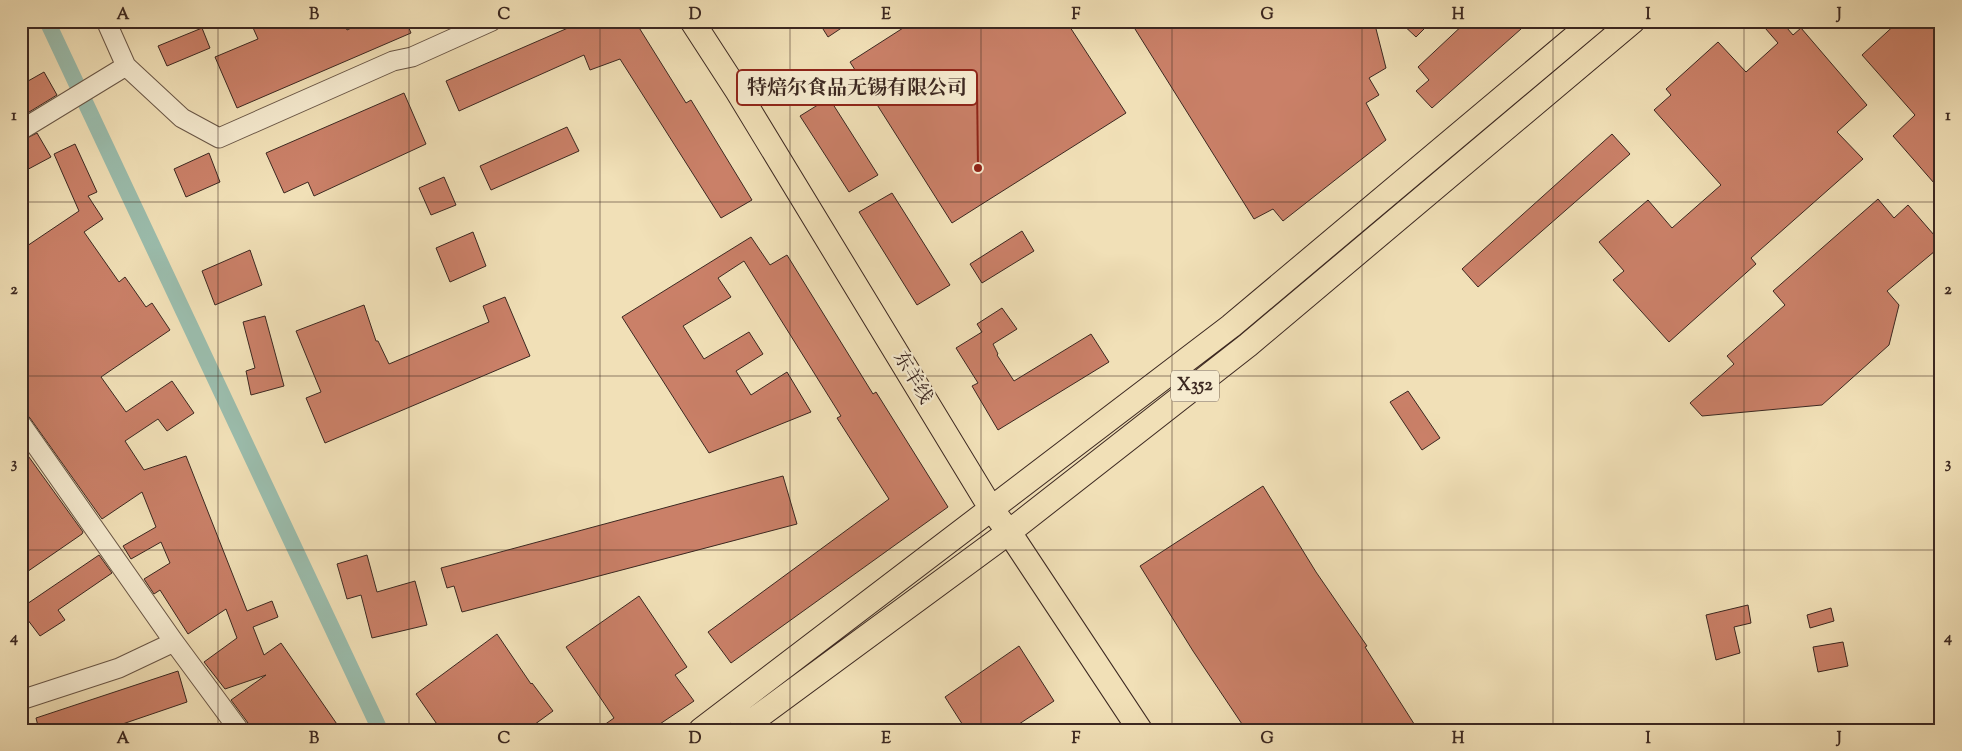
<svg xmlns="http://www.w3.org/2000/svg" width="1962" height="751" font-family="'Sorts Mill Goudy','Noto Serif SC',serif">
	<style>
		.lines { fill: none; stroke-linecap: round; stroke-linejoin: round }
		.canal { stroke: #9bbdad; stroke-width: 16 }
		.building { fill: #ca8068; stroke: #3c2821 }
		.minor-casing { stroke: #695646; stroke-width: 21 }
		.major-casing { stroke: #3c2821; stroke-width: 26 }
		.minor { stroke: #f6ebd0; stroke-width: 19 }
		.major { stroke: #f1e0b7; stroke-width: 24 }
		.grid { fill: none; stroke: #3c2821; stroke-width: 1; stroke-opacity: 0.55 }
		.labels { text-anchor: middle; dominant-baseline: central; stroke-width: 4.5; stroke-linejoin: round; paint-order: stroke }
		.shield { fill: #f6ebd0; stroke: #746256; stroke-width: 1 }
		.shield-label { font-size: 18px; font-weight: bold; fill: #3c2821 }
		.street-label { font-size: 19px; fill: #3c2821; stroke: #f6ebd0 }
		.leader { fill: none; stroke: #8f2418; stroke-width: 2 }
		.callout-dot { fill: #8f2418; stroke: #f6ebd0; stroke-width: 2 }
		.callout { fill: #f6ebd0; stroke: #8f2418; stroke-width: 2 }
		.callout-label { font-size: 20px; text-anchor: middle; font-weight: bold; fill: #3c2821 }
		.neatline { fill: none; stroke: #3c2821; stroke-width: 2 }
		.grid-label { font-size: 16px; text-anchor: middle; font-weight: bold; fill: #3c2821 }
	</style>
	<rect width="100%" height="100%" fill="#f1e0b7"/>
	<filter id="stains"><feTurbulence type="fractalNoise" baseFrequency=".004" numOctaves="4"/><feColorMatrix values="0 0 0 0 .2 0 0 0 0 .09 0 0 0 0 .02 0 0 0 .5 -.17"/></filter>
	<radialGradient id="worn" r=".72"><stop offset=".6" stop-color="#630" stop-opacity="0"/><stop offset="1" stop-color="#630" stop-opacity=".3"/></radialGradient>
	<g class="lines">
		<!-- canal -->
		<path class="canal" d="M47 21 380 730"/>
	</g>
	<!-- building -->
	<path class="building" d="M250 21H343L347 30 366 21H406L411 33 237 108 215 57 258 39Z
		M584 21H630L638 26 686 103 691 100 752 200 721 218 620 59 590 70 584 55 459 111 446 81Z
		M818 21H852L828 37Z
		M914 21H1066L1126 113 952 223 850 62Z
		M1130 21H1374L1386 68 1369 78 1379 95 1366 103 1386 140 1283 221 1273 209 1254 219Z
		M1399 21H1432L1416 37Z
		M1467 21H1530L1432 108 1416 91 1429 80 1418 67Z
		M1759 21H1781L1793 35 1801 28 1867 105 1837 132 1863 159 1751 258 1756 264 1669 342 1613 280 1624 271 1599 242 1648 200 1672 228 1721 185 1654 110 1671 95 1666 89 1718 42 1746 72 1778 43Z
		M1899 21H1941V191L1893 136 1915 115 1862 55Z
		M202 28 210 48 167 66 158 46Z
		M44 72 57 95 21 117V85Z
		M404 93 426 144 314 196 308 182 284 193 266 153Z
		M829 98 878 175 849 192 800 116Z
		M567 127 579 151 491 190 480 166Z
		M37 133 51 157 21 173V141Z
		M1612 134 1630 154 1478 287 1462 269Z
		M75 144 97 192 88 196 103 219 84 232 119 282 125 277 146 307 152 303 170 330 101 377 126 412 172 381 194 413 167 431 158 419 125 441 144 470 186 456 247 611 272 601 278 617 253 627 264 655 281 643 341 730H250L248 723 231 700 266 675 225 689 204 662 237 638 226 609 188 634 160 590 154 594 144 579 170 563 161 542 131 559 123 546 156 527 142 492 102 519 30 418 21 408V250L79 211 54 154Z
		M209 153 220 182 186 197 174 169Z
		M444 177 456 205 431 215 419 188Z
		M892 193 950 285 917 305 859 212Z
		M1878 199 1894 218 1908 205 1941 243V246L1887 291 1899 305 1889 345 1822 405 1702 416 1690 403 1734 364 1727 356 1785 305 1773 291Z
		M1022 231 1034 251 982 283 970 264Z
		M473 232 486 266 450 282 436 248Z
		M751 237 770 265 787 255 873 394 876 392 948 507 731 663 708 632 889 499 837 418 841 416 744 261 718 278 731 297 683 326 704 359 749 332 763 354 736 371 751 395 787 372 811 412 709 453 622 317Z
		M250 250 262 285 215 305 202 271Z
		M505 297 530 356 325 443 306 398 321 392 296 331 364 305 376 341H378L389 364 489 322 483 306Z
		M1002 308 1017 329 993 344 998 354 997 355 1014 381 1091 334 1109 362 998 430 972 386 978 383 956 348 982 332 977 324Z
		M265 316 284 386 251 395 246 371 255 368 243 322Z
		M1408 391 1440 438 1422 450 1390 402Z
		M21 446 83 532 82 534 21 576Z
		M783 476 797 524 462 612 454 586 447 588 441 568Z
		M1263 486 1316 572 1367 646 1365 647 1418 730H1246L1193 651 1140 566Z
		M99 555 112 573 58 610 65 620 40 636 21 611V608Z
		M367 555 377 592 415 581 427 625 372 638 361 595 347 599 337 564Z
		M639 596 687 667 675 675 694 701 651 730H597L614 718 566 647Z
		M1748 605 1751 623 1734 627 1740 653 1716 660 1706 615Z
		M1831 608 1834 621 1810 628 1807 615Z
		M497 634 531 684 532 683 553 711 527 730H441L416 694Z
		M1843 642 1848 666 1818 672 1813 647Z
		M1019 646 1054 701 1010 730H966L945 697Z
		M178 671 187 702 105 730H39L36 718Z"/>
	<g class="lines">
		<defs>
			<path id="minor" d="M106 21 126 66 182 118 219 138 393 61 412 57 492 21
				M21 130 126 66
				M21 424 174 642 239 730
				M21 700 119 668 174 642"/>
			<path id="major" d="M692 21 738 92 992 510 1009 532 1140 730
				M701 730 1231 326 1594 21
				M740 730 1009 532 1248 345 1633 21"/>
		</defs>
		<!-- minor casing -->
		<use href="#minor" class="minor-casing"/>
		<!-- major casing -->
		<use href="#major" class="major-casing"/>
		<!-- minor -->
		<use href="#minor" class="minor"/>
		<!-- major -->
		<use href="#major" class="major"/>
	</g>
	<!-- grid -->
	<path class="grid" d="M218 21V730M409 21V730M600 21V730M790 21V730M981 21V730M1172 21V730M1362 21V730M1553 21V730M1744 21V730M21 202H1941M21 376H1941M21 550H1941"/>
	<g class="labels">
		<!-- shield labels -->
		<rect class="shield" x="1171" y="370.5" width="48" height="31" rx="4"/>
		<g class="shield-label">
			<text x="1195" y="386">X352</text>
		</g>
		<!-- street labels -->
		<g class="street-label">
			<text transform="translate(912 378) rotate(59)">东羊线</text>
		</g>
	</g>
	<!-- callouts -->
	<path class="leader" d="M978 168L977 87"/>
	<circle class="callout-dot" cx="978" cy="168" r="5"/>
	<rect class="callout" x="737" y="70" width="240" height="35" rx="5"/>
	<g class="callout-label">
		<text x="857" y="94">特焙尔食品无锡有限公司</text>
	</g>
	<!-- margin -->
	<rect width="1962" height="751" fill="none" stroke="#f1e0b7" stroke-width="55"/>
	<rect x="28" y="28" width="1906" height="696" class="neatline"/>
	<g class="grid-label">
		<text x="123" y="19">A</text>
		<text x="314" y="19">B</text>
		<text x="504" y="19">C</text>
		<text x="695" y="19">D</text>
		<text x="886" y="19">E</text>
		<text x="1076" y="19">F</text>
		<text x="1267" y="19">G</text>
		<text x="1458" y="19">H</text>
		<text x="1648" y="19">I</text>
		<text x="1839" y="19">J</text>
		<text x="14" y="120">1</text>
		<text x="1948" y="120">1</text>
		<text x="14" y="294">2</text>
		<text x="1948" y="294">2</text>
		<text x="14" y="468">3</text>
		<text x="1948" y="468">3</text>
		<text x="14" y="642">4</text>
		<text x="1948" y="642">4</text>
		<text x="123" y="743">A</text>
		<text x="314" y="743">B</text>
		<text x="504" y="743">C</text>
		<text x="695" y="743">D</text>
		<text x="886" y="743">E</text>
		<text x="1076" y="743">F</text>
		<text x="1267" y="743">G</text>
		<text x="1458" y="743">H</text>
		<text x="1648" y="743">I</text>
		<text x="1839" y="743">J</text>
	</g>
	<rect width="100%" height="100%" filter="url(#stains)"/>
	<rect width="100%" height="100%" fill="url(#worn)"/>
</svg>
